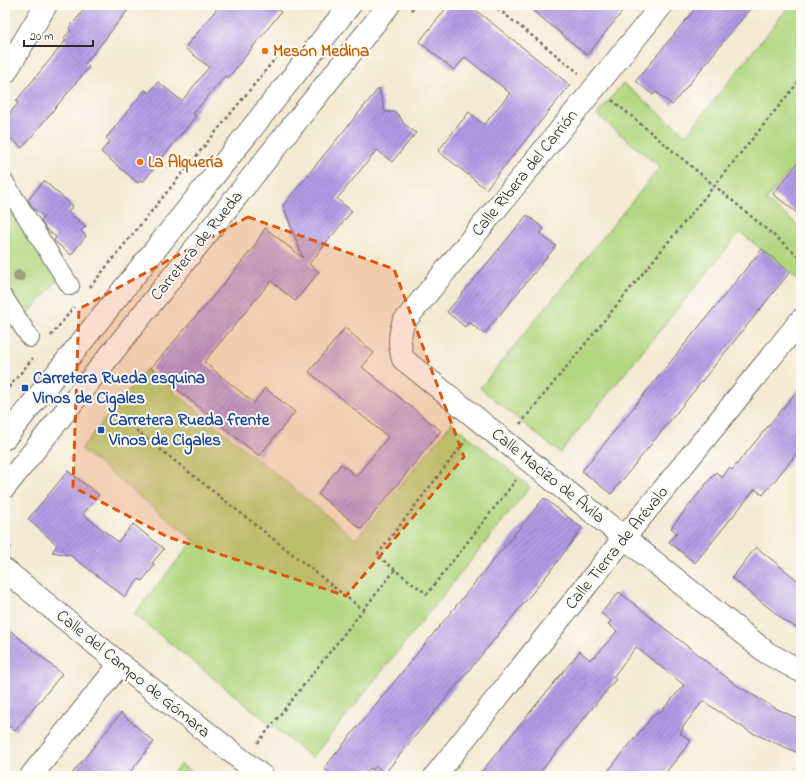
<svg xmlns="http://www.w3.org/2000/svg" width="806" height="781" font-family="'Indie Flower',sans-serif">
	<style>
		.green { fill: #b2d780; stroke: #6e8156 }
		.building { fill: url(#building-hatch) }
		.lines { fill: none; stroke-linecap: round; stroke-linejoin: round }
		.pedestrian-casing { stroke: #716e65; stroke-width: 20 }
		.minor-casing { stroke: #716e65; stroke-width: 24 }
		.tertiary-casing { stroke: #716e65; stroke-width: 24 }
		.path { stroke: #716e65; stroke-width: 2.5; stroke-dasharray: 3 3; stroke-linecap: butt }
		.pedestrian { stroke: #fff; stroke-width: 18 }
		.minor { stroke: #fff; stroke-width: 22 }
		.tertiary { stroke: #fff; stroke-width: 22 }
		.tree { fill: #9c9d84 }
		.marked { fill: #df570e; fill-opacity: 0.2; stroke: #df570e; stroke-width: 3; stroke-dasharray: 8 5; stroke-linejoin: round }
		.food-dot { fill: #e8710a; stroke: #fdfcf7; stroke-width: 1.5 }
		.transit-dot { fill: #1a4fb4; stroke: #fdfcf7; stroke-width: 1.5 }
		.labels { text-anchor: middle; dominant-baseline: central; stroke-width: 4; stroke-linejoin: round; paint-order: stroke }
		.food-label { font-size: 17px; font-weight: bold; fill: #c56008; stroke: #fdfcf7; text-anchor: start }
		.street-label { font-size: 17px; fill: #2b2b2b; stroke: #fdfcf7 }
		.transit-label { font-size: 17px; font-weight: bold; fill: #164399; stroke: #fdfcf7; text-anchor: start }
	</style>
	<defs>
		<pattern id="building-hatch" width="6" height="6" patternUnits="userSpaceOnUse"><rect width="6" height="6" fill="#b19ae5"/><path d="M-1 1l2-2M0 6l6-6M5 7l2-2" fill="none" stroke="#907eba"/></pattern>
	</defs>
	<rect width="100%" height="100%" fill="#fdfcf7"/>
	<filter id="ink" filterUnits="userSpaceOnUse"><feTurbulence type="fractalNoise" baseFrequency=".025" numOctaves="2"/><feDisplacementMap in="SourceGraphic" scale="8" xChannelSelector="R" yChannelSelector="G"/><feConvolveMatrix kernelMatrix="1 2 1 2 8 2 1 2 1" color-interpolation-filters="sRGB"/></filter>
	<filter id="wash" filterUnits="userSpaceOnUse"><feTurbulence type="fractalNoise" baseFrequency=".012" numOctaves="4" result="noise"/><feDisplacementMap in="SourceGraphic" scale="16" xChannelSelector="R" yChannelSelector="G"/><feGaussianBlur stdDeviation="0.9" result="paint"/><feColorMatrix in="noise" values="0 0 0 0 0 0 0 0 0 0 0 0 0 0 0 0 0 1.4 0 .05"/><feComposite in="paint" operator="in"/></filter>
	<g filter="url(#wash)">
		<rect width="100%" height="100%" fill="#f4e9d2"/>
		<!-- green -->
		<path class="green" d="M790 5H801V157L766 200 801 228V282L740 232 560 453 480 388 660 167 597 115 623 83 686 135Z
			M5 184 66 270 15 329 5 314Z
			M146 369 356 539 452 423 530 487 312 758 134 614 194 540 81 449Z
			M181 764 197 776H170Z"/>
		<g id="blocks">
			<!-- building -->
			<path class="building" d="M88 5H132L85 64 89 67 22 148 5 134V119L18 103 16 101 66 40 64 38 71 30 69 28Z
				M220 5H271L281 12 228 78 225 76 193 114 196 116 143 182 141 180 138 183 101 152 110 141 106 138 145 90 149 93 158 82 182 101 209 67 185 48Z
				M449 5H469L570 85 486 189 438 151 469 112 484 125 510 93 465 57 454 70 419 42Z
				M526 5H628L587 55Z
				M698 5H753L672 105 656 92 653 95 636 81Z
				M379 88 385 112H395L401 118 403 123 416 133 392 162 377 150 337 199 352 211 309 264 319 272 295 301 271 281 204 362 254 403 265 388 295 412 259 456 151 368 212 298 253 248 265 228 303 258 283 205Z
				M801 159V216L773 194Z
				M44 181 73 206 68 212 86 226 81 231 86 236 71 255 54 241 56 237 46 229 41 221 44 217 33 208 28 200Z
				M527 215 544 229 540 234 556 246 484 334 469 322 465 327 447 312Z
				M762 249 790 272 611 494 582 471Z
				M345 328 374 353 362 367 441 431 361 529 318 494 341 464 356 476 388 437 309 372Z
				M801 386V448L763 495 755 489 695 563 669 542 677 533 671 528 716 472 722 478 729 468 732 470Z
				M68 471 99 495 83 514 118 542 133 524 164 549 152 563 155 565 142 581 139 579 125 597 70 555 52 552 57 545 28 519Z
				M544 498 582 528 555 565 385 773 376 766 373 770 370 768 364 776H334L324 768Z
				M756 547 801 583V630L785 621 732 578Z
				M619 592 736 685 775 708 801 720V754L750 732 703 701 682 728 683 729 680 733 691 741 663 776H604L656 712 659 714 684 685 636 647 613 677 616 679 537 776H478L580 651 590 660 593 656 595 657 617 631 608 624 611 621 601 613Z
				M5 626 62 674 15 731 5 723Z
				M121 713 154 742 127 776H70Z"/>
		</g>
	</g>
	<g filter="url(#ink)">
		<use href="#blocks" fill-opacity="0" stroke="#716e65" stroke-width="1"/>
		<g class="lines">
			<defs>
				<path id="pedestrian" d="M5 183 70 286
					M5 299 30 338"/>
				<path id="minor" d="M662 5 403 323C399 337 399 346 403 359L767 653 801 671
					M5 73 46 5
					M5 570 120 664 262 776
					M31 776 120 664
					M435 776 624 538 801 320"/>
				<path id="tertiary" d="M5 438 350 5
					M5 487 389 5"/>
			</defs>
			<!-- pedestrian casing -->
			<use href="#pedestrian" class="pedestrian-casing"/>
			<!-- minor casing -->
			<use href="#minor" class="minor-casing"/>
			<!-- tertiary casing -->
			<use href="#tertiary" class="tertiary-casing"/>
			<!-- path -->
			<path class="path" d="M493 5 579 73
				M411 10 416 5
				M612 100 801 258
				M90 287 283 49
				M51 336 74 307
				M5 392 33 358
				M108 408 363 610 257 744
				M520 424 801 79
				M5 516 11 508
				M5 541 11 548
				M395 570 377 555 466 440
				M363 610 395 570 427 594 516 480"/>
			<!-- pedestrian -->
			<use href="#pedestrian" class="pedestrian"/>
			<!-- minor -->
			<use href="#minor" class="minor"/>
			<!-- tertiary -->
			<use href="#tertiary" class="tertiary"/>
		</g>
		<!-- trees -->
		<circle class="tree" cx="19" cy="276" r="6"/>
	</g>
	<!-- marked area -->
	<path class="marked" d="M248 217 394 269 464 457 346 596 168 537 73 487 79 309Z"/>
	<!-- markers -->
	<g class="food-dot">
		<circle cx="265" cy="51" r="4"/>
		<circle cx="140" cy="162" r="4"/>
	</g>
	<g class="transit-dot">
		<rect x="21" y="384" width="8" height="8" rx="2"/>
		<rect x="97" y="426" width="8" height="8" rx="2"/>
	</g>
	<g class="labels">
		<!-- food labels -->
		<g class="food-label">
			<text x="273" y="51">Mesón Medina</text>
			<text x="148" y="162">La Alquería</text>
		</g>
		<!-- street labels -->
		<g class="street-label">
			<text transform="translate(525 173) rotate(-51)">Calle Ribera del Carrión</text>
			<text transform="translate(197 246) rotate(-51)">Carretera de Rueda</text>
			<text transform="translate(548 476) rotate(39)">Calle Macizo de Ávila</text>
			<text transform="translate(617 548) rotate(-51)">Calle Tierra de Arévalo</text>
			<text transform="translate(133 674) rotate(39)">Calle del Campo de Gómara</text>
		</g>
		<!-- transit labels -->
		<g class="transit-label">
			<text x="33" y="378">Carretera Rueda esquina<tspan x="33" dy="20">Vinos de Cigales</tspan></text>
			<text x="109" y="420">Carretera Rueda frente<tspan x="109" dy="20">Vinos de Cigales</tspan></text>
		</g>
	</g>
	<!-- margin -->
	<rect width="806" height="781" fill="none" stroke="#fdfcf7" stroke-width="20"/>
	<!-- scale -->
	<path d="M24 40v6h69v-6" fill="none" stroke="#2b2b2b" stroke-width="2"/>
	<text x="30" y="40" font-size="12" fill="#2b2b2b" stroke="#fdfcf7" stroke-width="3" paint-order="stroke">20 m</text>
</svg>
